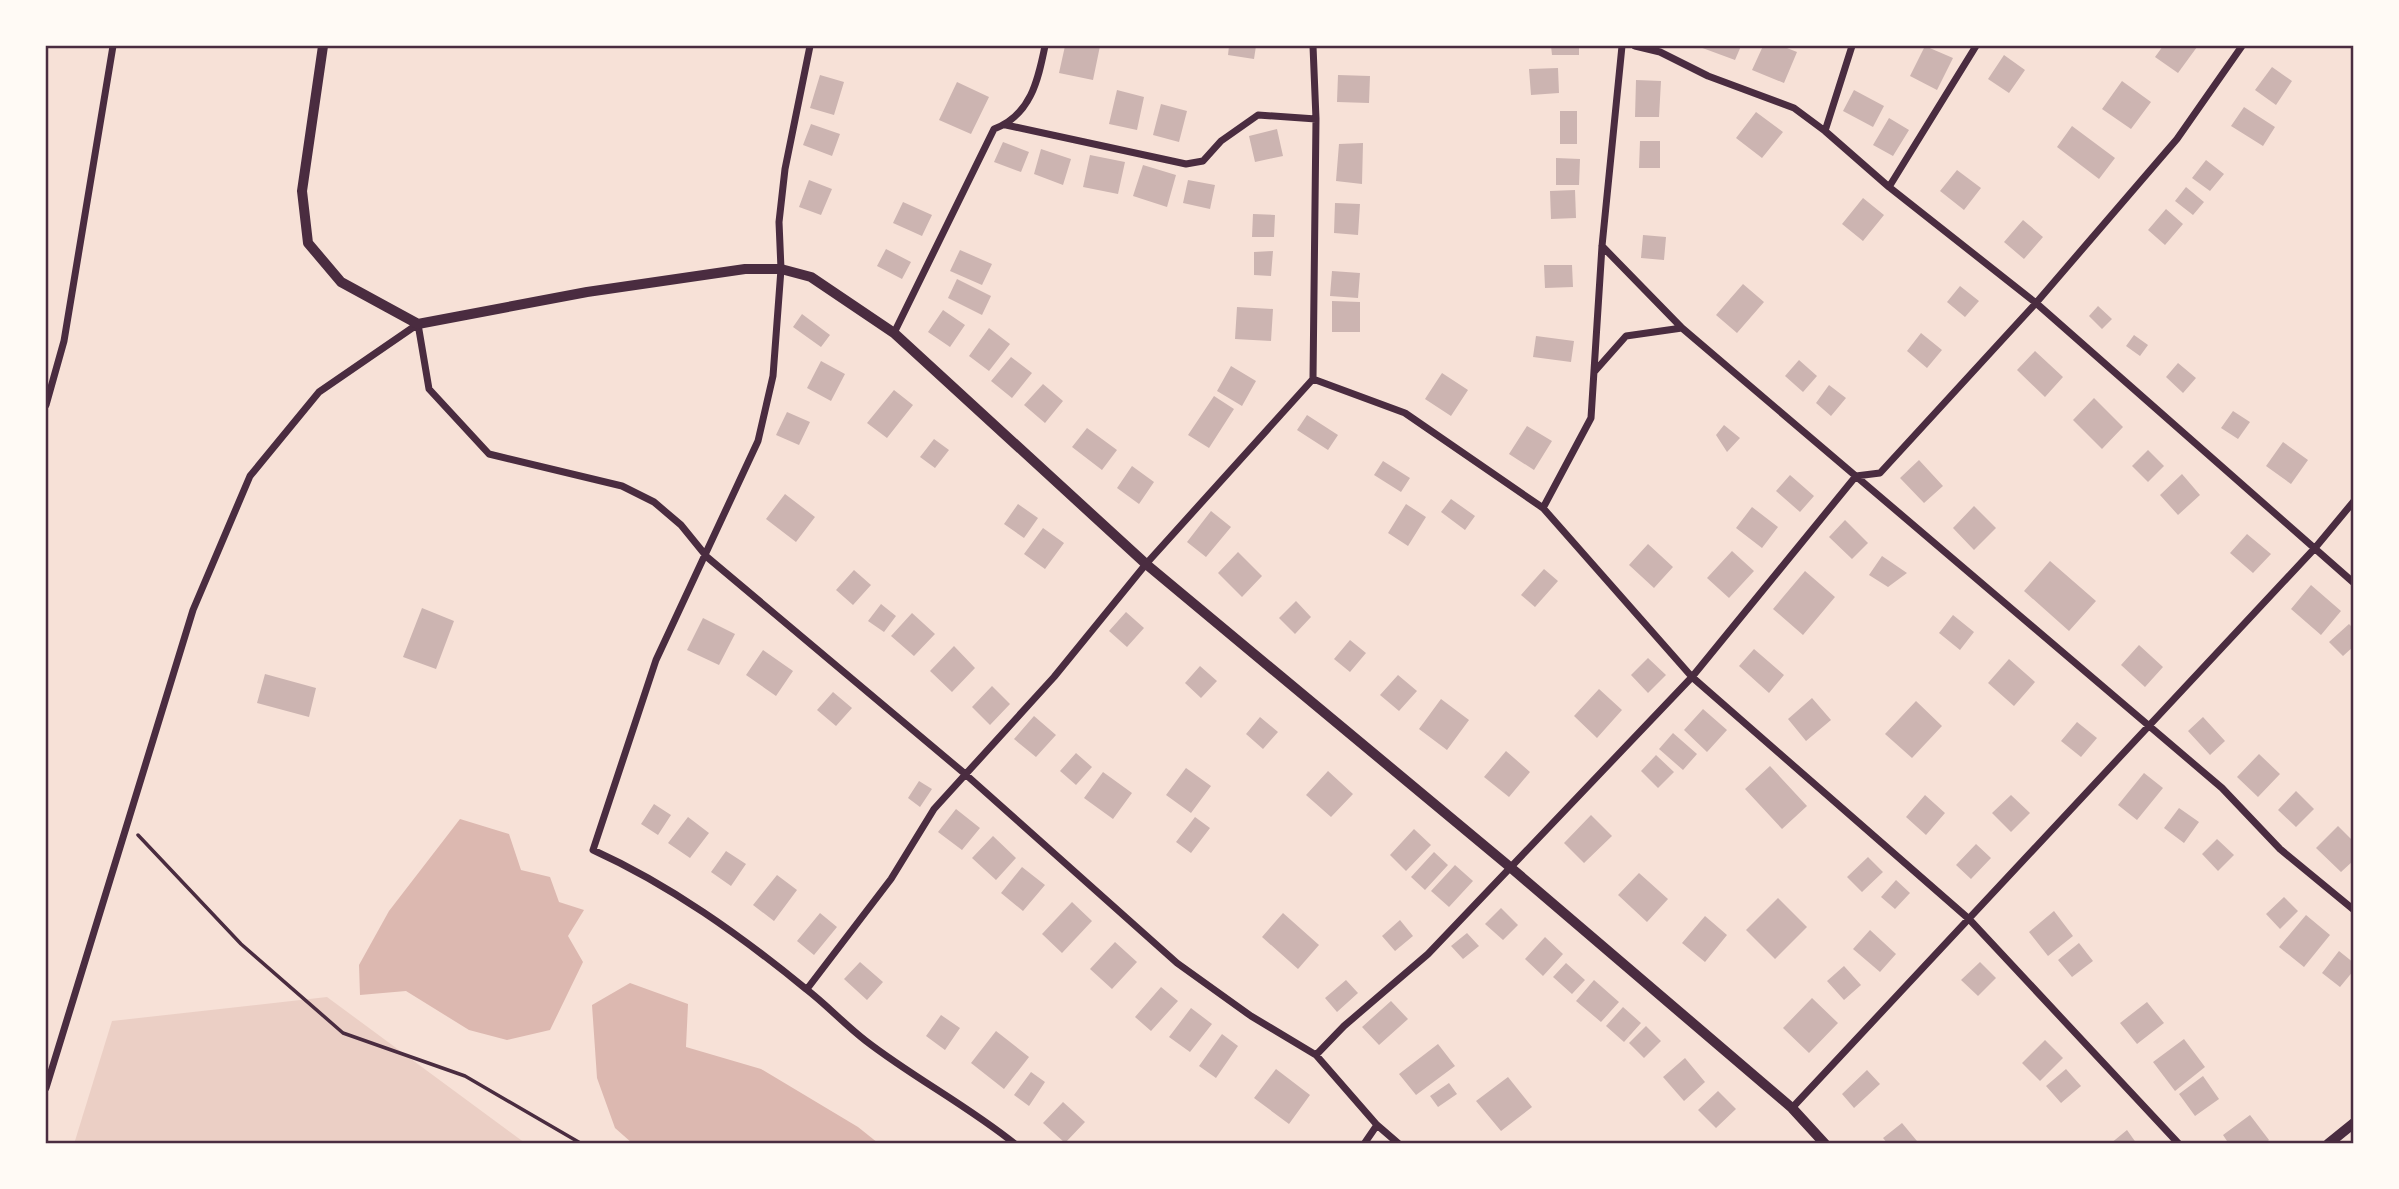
<svg xmlns="http://www.w3.org/2000/svg" width="2399" height="1189" font-family="'PT Serif',serif">
	<style>
		.green { fill: #ebcfc5 }
		.water { fill: #dcb8b0 }
		.building { fill: #ccb4b1 }
		.lines { fill: none; stroke-linecap: round; stroke-linejoin: round }
		.path { stroke: #4a2c40; stroke-width: 3.5 }
		.minor { stroke: #4a2c40; stroke-width: 7 }
		.tertiary { stroke: #4a2c40; stroke-width: 10 }
		.neatline { fill: none; stroke: #4a2c40; stroke-width: 2.5 }
	</style>
	<rect width="100%" height="100%" fill="#f7e1d7"/>
	<!-- green -->
	<path class="green" d="M327 997 525 1143 74 1144 112 1021Z"/>
	<!-- water -->
	<path class="water" d="M460 819 509 834 521 870 550 877 559 902 584 910 568 936 583 962 550 1030 507 1040 469 1030 406 991 360 995 359 965 389 911Z
		M630 983 688 1004 686 1047 761 1069 858 1127 878 1143H632L615 1128 597 1078 592 1005Z"/>
	<!-- building -->
	<path class="building" d="M1065 46H1100L1093 80 1059 73Z
		M1229 46H1256L1254 59 1228 55Z
		M1551 46H1579V55H1552Z
		M1697 46H1741L1735 60Z
		M1763 46H1782L1797 52 1784 83 1752 70Z
		M1925 46 1953 58 1937 90 1910 76Z
		M2163 46H2194L2197 47 2178 73 2155 57Z
		M2004 55 2025 70 2009 93 1988 79Z
		M2272 67 2292 81 2276 105 2255 90Z
		M1558 68 1559 93 1531 95 1529 69Z
		M820 75 844 82 834 115 810 108Z
		M1338 75 1370 76 1369 103 1337 102Z
		M1636 80 1661 81 1659 117H1635Z
		M2122 81 2151 102 2131 129 2102 109Z
		M957 82 989 97 971 134 939 120Z
		M1117 90 1144 97 1137 130 1109 124Z
		M1854 90 1884 106 1873 127 1843 111Z
		M1161 104 1187 111 1179 142 1153 135Z
		M2244 107 2275 127 2263 146 2231 126Z
		M1560 111H1577V144H1560Z
		M1756 112 1783 132 1762 158 1736 138Z
		M1889 118 1909 130 1893 156 1873 145Z
		M811 124 840 134 832 156 803 145Z
		M2072 126 2115 158 2099 179 2057 147Z
		M1277 129 1283 156 1255 162 1249 136Z
		M1640 141H1660V168H1639Z
		M1003 142 1029 152 1021 172 994 162Z
		M1363 143 1362 184 1336 181 1339 144Z
		M1041 149 1071 159 1063 185 1034 174Z
		M1090 155 1125 162 1118 194 1083 187Z
		M1556 158 1580 159 1579 185H1556Z
		M2206 160 2224 174 2210 191 2192 178Z
		M1143 165 1176 175 1167 207 1133 196Z
		M1957 170 1981 188 1964 210 1940 191Z
		M809 180 832 189 821 215 799 207Z
		M1188 180 1215 185 1210 209 1183 203Z
		M2186 187 2204 202 2193 215 2175 201Z
		M1575 190 1576 218 1551 219 1550 191Z
		M1863 198 1884 215 1863 241 1842 224Z
		M903 202 932 215 922 236 893 223Z
		M1335 203 1360 204 1358 235 1334 233Z
		M2166 209 2183 224 2165 245 2148 230Z
		M1253 214 1275 215 1274 237H1252Z
		M2023 220 2043 237 2024 259 2004 242Z
		M1643 235 1666 237 1664 260 1641 258Z
		M886 249 911 262 902 279 877 266Z
		M960 250 992 264 982 285 950 271Z
		M1273 251 1271 276 1254 275V252Z
		M1544 265H1572L1573 287 1545 288Z
		M1332 271 1360 273 1358 298 1330 296Z
		M957 279 991 296 982 315 948 298Z
		M1743 284 1764 302 1737 333 1716 315Z
		M1960 286 1979 301 1965 317 1947 302Z
		M1332 301 1360 302V332H1332Z
		M2098 306 2112 319 2102 329 2089 316Z
		M1237 307 1273 309 1271 341 1235 339Z
		M943 310 965 325 950 347 928 332Z
		M802 314 830 335 821 347 793 327Z
		M989 328 1010 344 989 371 969 356Z
		M1921 333 1942 350 1927 368 1907 351Z
		M2134 335 2148 345 2140 356 2126 346Z
		M1536 336 1574 341 1571 362 1533 357Z
		M2035 351 2063 377 2045 397 2017 370Z
		M1011 357 1032 373 1012 398 991 381Z
		M1799 360 1817 376 1803 392 1785 376Z
		M821 361 845 374 831 401 807 388Z
		M2178 363 2196 378 2183 393 2166 377Z
		M1231 366 1256 381 1242 406 1217 391Z
		M1442 373 1468 390 1451 416 1425 399Z
		M1043 384 1063 401 1045 423 1024 405Z
		M1829 385 1846 398 1831 416 1816 403Z
		M894 390 913 405 887 438 867 423Z
		M1214 396 1234 409 1209 448 1188 435Z
		M2094 398 2123 427 2102 449 2073 420Z
		M2233 411 2250 422 2238 439 2221 428Z
		M787 412 810 422 799 445 776 435Z
		M1307 415 1338 435 1328 450 1297 430Z
		M1724 425 1740 438 1727 452 1716 435Z
		M1527 426 1552 441 1534 470 1509 454Z
		M1087 428 1117 450 1102 470 1072 447Z
		M934 439 949 450 935 468 920 457Z
		M2283 442 2308 460 2291 484 2266 466Z
		M2148 450 2164 466 2148 482 2132 466Z
		M1919 460 1943 486 1924 503 1900 478Z
		M1383 461 1410 478 1401 492 1374 475Z
		M1132 466 1154 482 1139 504 1117 488Z
		M2182 474 2200 495 2178 515 2160 495Z
		M1790 475 1814 496 1800 512 1776 491Z
		M785 494 815 517 796 542 766 519Z
		M1451 499 1475 516 1465 530 1441 512Z
		M1018 504 1038 518 1024 538 1004 524Z
		M1406 504 1426 517 1408 546 1388 533Z
		M1974 506 1996 528 1974 550 1953 528Z
		M1752 507 1778 527 1762 548 1736 528Z
		M1211 511 1231 527 1206 557 1187 542Z
		M1845 520 1868 543 1852 559 1829 537Z
		M1043 528 1064 543 1045 569 1024 554Z
		M2247 534 2271 554 2253 573 2230 553Z
		M1648 544 1673 567 1654 588 1629 565Z
		M1732 551 1754 571 1729 598 1707 578Z
		M1238 552 1262 576 1242 597 1218 573Z
		M1882 556 1907 573 1888 587 1869 575Z
		M2050 561 2096 601 2069 631 2024 591Z
		M1544 569 1558 581 1535 607 1521 595Z
		M854 570 871 585 853 605 836 590Z
		M1805 571 1835 597 1803 635 1773 609Z
		M2311 585 2341 611 2321 635 2291 609Z
		M1296 601 1311 617 1295 634 1279 618Z
		M881 604 896 616 884 632 868 621Z
		M422 608 454 621 436 669 403 657Z
		M1126 612 1144 628 1127 647 1109 631Z
		M912 613 935 634 914 656 891 636Z
		M1953 615 1974 632 1960 650 1939 633Z
		M703 618 735 634 719 665 687 650Z
		M2349 624 2354 629V646L2343 656 2329 642Z
		M1350 640 1366 653 1350 672 1334 659Z
		M2139 645 2163 667 2145 687 2121 665Z
		M954 646 975 668 952 692 930 671Z
		M1754 649 1784 675 1769 693 1739 666Z
		M763 650 793 671 776 696 746 675Z
		M1648 658 1666 675 1648 693 1631 675Z
		M2009 659 2035 682 2014 706 1988 683Z
		M1200 666 1217 681 1201 698 1185 683Z
		M265 674 316 688 309 717 257 703Z
		M1398 675 1417 691 1399 711 1380 695Z
		M992 686 1010 704 990 725 972 707Z
		M1599 689 1622 710 1597 738 1574 716Z
		M833 692 852 708 836 726 817 710Z
		M1812 698 1831 720 1806 741 1788 719Z
		M1441 699 1469 720 1447 750 1419 729Z
		M1916 701 1942 726 1912 758 1885 734Z
		M1703 709 1727 730 1707 752 1684 730Z
		M1034 716 1056 735 1036 757 1014 739Z
		M1260 717 1278 732 1263 749 1246 734Z
		M2203 717 2225 741 2210 755 2188 731Z
		M2077 722 2097 738 2081 757 2061 741Z
		M1673 733 1697 754 1683 770 1659 749Z
		M1506 751 1530 772 1509 797 1484 777Z
		M1076 753 1092 767 1076 785 1060 771Z
		M2259 754 2280 774 2258 797 2237 777Z
		M1656 755 1674 772 1658 788 1641 771Z
		M1770 766 1807 806 1782 829 1745 789Z
		M1186 768 1211 786 1191 813 1166 795Z
		M1328 771 1353 794 1331 817 1306 795Z
		M1103 772 1132 793 1113 819 1084 798Z
		M2144 773 2163 788 2137 820 2118 805Z
		M919 781 932 789 920 807 908 798Z
		M2296 791 2314 809 2296 827 2278 810Z
		M1925 795 1945 813 1926 835 1906 817Z
		M2011 795 2030 813 2011 832 1992 813Z
		M654 804 671 815 658 835 641 824Z
		M2179 808 2199 822 2184 843 2164 828Z
		M956 809 980 828 962 850 938 832Z
		M1591 815 1612 836 1584 863 1564 843Z
		M688 817 709 833 690 858 668 843Z
		M1195 817 1210 828 1191 853 1176 842Z
		M2338 826 2354 842V860L2341 872 2316 848Z
		M1414 829 1431 845 1406 871 1390 855Z
		M993 836 1016 858 996 880 972 858Z
		M2217 839 2234 855 2218 871 2202 854Z
		M1976 844 1991 858 1971 879 1956 865Z
		M726 851 746 864 731 886 711 872Z
		M1434 852 1448 865 1425 890 1411 877Z
		M1868 857 1883 872 1862 892 1847 877Z
		M1455 865 1473 881 1449 907 1431 891Z
		M1022 867 1045 885 1023 911 1001 893Z
		M1639 873 1668 899 1647 922 1618 895Z
		M777 875 797 890 774 921 753 905Z
		M1896 880 1910 893 1895 909 1881 897Z
		M2284 897 2298 911 2280 929 2266 914Z
		M1778 898 1807 927 1775 959 1746 930Z
		M1072 902 1092 921 1062 953 1042 934Z
		M1501 908 1518 925 1503 940 1485 924Z
		M2054 911 2073 936 2048 956 2029 932Z
		M820 913 837 927 814 955 797 941Z
		M1283 913 1319 945 1298 969 1262 937Z
		M2306 915 2330 935 2304 967 2279 947Z
		M1705 916 1727 935 1705 962 1682 943Z
		M1400 920 1413 936 1395 951 1382 936Z
		M1870 930 1896 954 1880 972 1853 949Z
		M1467 933 1479 946 1463 959 1451 946Z
		M1545 937 1563 954 1543 976 1525 959Z
		M1115 942 1137 962 1112 989 1090 969Z
		M2079 943 2093 961 2072 977 2058 960Z
		M2339 951 2354 963V970L2340 987 2322 973Z
		M860 962 883 982 867 1000 844 979Z
		M1980 962 1996 978 1978 996 1961 980Z
		M1566 963 1585 980 1572 994 1553 977Z
		M1844 966 1861 985 1844 1000 1827 981Z
		M1346 980 1358 993 1337 1012 1325 998Z
		M1594 980 1619 1002 1601 1022 1576 1001Z
		M1161 987 1178 1001 1151 1031 1135 1017Z
		M1812 998 1838 1023 1809 1053 1783 1028Z
		M1391 1001 1408 1019 1379 1045 1362 1027Z
		M2147 1002 2164 1023 2137 1044 2120 1023Z
		M1623 1007 1641 1023 1624 1042 1606 1026Z
		M1191 1008 1212 1024 1190 1052 1169 1037Z
		M941 1015 960 1028 945 1050 926 1036Z
		M1646 1026 1661 1041 1644 1058 1629 1043Z
		M996 1031 1029 1057 1004 1089 971 1063Z
		M1222 1034 1238 1046 1216 1078 1199 1066Z
		M2184 1039 2205 1067 2175 1091 2153 1062Z
		M2045 1040 2063 1058 2040 1081 2022 1063Z
		M1438 1044 1455 1066 1416 1095 1399 1074Z
		M1685 1058 1705 1082 1684 1101 1663 1077Z
		M1276 1069 1310 1095 1289 1124 1254 1098Z
		M2066 1069 2081 1086 2061 1103 2046 1086Z
		M1867 1070 1880 1084 1854 1108 1842 1094Z
		M1031 1072 1045 1082 1029 1106 1014 1095Z
		M2203 1076 2219 1099 2195 1116 2179 1094Z
		M1508 1077 1532 1107 1501 1131 1476 1101Z
		M1449 1083 1457 1094 1438 1107 1430 1096Z
		M1718 1091 1736 1109 1716 1128 1698 1110Z
		M1063 1102 1085 1122 1065 1143 1043 1123Z
		M2250 1115 2269 1140 2265 1144H2229L2223 1135Z
		M1902 1123 1917 1141 1888 1144 1883 1138Z
		M2127 1130 2137 1144H2110Z"/>
	<g class="lines">
		<!-- path -->
		<path class="path" d="M138 835 241 944 343 1033 465 1076 582 1144"/>
		<!-- minor -->
		<path class="minor" d="M810 46 785 169 779 222 781 269 773 376 758 441 656 660 593 850C670 885 740 935 806 989 827 1005 845 1025 866 1041 914 1078 968 1106 1015 1144
			M1313 46 1316 119 1313 379
			M1635 46 1660 52 1708 76 1794 108 1825 131 1889 187 2036 303 2354 583
			M1006 125 1186 164 1203 161 1221 141 1258 115 1316 119
			M1825 131 1852 46
			M1889 187 1976 46
			M1602 246 1682 328 2222 788 2280 849 2354 910
			M894 333 994 129C1031 115 1038 80 1045 46
			M1595 371 1626 336 1682 328
			M1313 379 1405 413 1543 508 1692 677 1969 919 2179 1144
			M46 405 64 341 113 46
			M1543 508 1591 418 1602 246 1622 46
			M807 989 891 879 934 809 1054 677 1146 564 1313 379
			M1316 1055 1344 1026 1428 954 1692 677 1856 476 1880 473 2036 303 2177 139 2242 46
			M46 1088 193 610 250 476 319 392 418 324 429 389 489 454 622 486 654 502 681 525 707 557 964 773 1177 963 1251 1016 1316 1055 1377 1125 1399 1144
			M1792 1108 2315 548 2354 501
			M1364 1144 1377 1125"/>
		<!-- tertiary -->
		<path class="tertiary" d="M323 46 302 191 308 243 341 282 418 324 587 292 745 269H781L811 277 894 333 1146 564 1510 867 1792 1108 1825 1144
			M2328 1144 2354 1123"/>
	</g>
	<!-- border -->
	<rect width="2399" height="1189" fill="none" stroke="#fffaf5" stroke-width="94"/>
	<rect x="47" y="47" width="2305" height="1095" class="neatline"/>
</svg>
